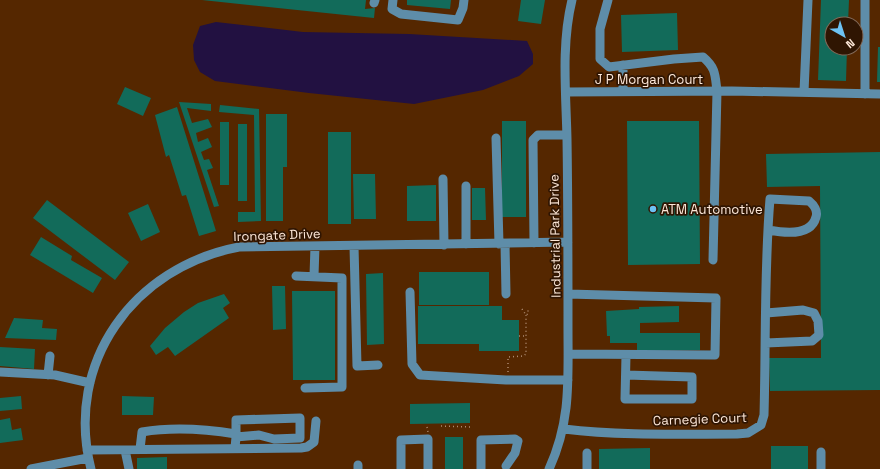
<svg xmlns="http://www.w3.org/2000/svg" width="880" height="469" font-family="'Space Grotesk',sans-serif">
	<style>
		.water { fill: #221141 }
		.building { fill: #126b5a }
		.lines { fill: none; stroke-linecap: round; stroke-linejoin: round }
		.path { stroke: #ad8b70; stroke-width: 1.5; stroke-dasharray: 1 3; stroke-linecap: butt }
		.minor { stroke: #5e8da9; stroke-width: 9 }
		.poi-dot { fill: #6dc2f3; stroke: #2f1502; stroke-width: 1.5 }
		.labels { text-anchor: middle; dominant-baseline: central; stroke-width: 3.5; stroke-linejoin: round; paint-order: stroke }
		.street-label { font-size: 13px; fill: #fee8d9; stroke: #2f1502 }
		.poi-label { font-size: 13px; fill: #fee8d9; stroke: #2f1502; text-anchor: start }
	</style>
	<rect width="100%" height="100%" fill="#552700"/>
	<!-- water -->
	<path class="water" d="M216 22 303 32 409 34 527 41 533 54V64L519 76 483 90 414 104 309 93 215 81 200 72 194 60 193 45 200 26Z"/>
	<!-- building -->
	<path class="building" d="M202 0H366L365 9 375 8 374 18Z
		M407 0H451L450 9 407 5Z
		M521 0H545L541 24 518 21Z
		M821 0H849L848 24H832V48H847L846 81 818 80Z
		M677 13 678 50 622 52 621 15Z
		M878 47H880V82H877Z
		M125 87 151 98 143 116 117 104Z
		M179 102 211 104V111L187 108 192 123 208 119 212 127 196 133 198 142 208 138 212 147 201 152 204 160 209 159 213 168 207 170 219 206 214 207Z
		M220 105 259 109 261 221 238 222V212H255L254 115 219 112Z
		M177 107 216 231 199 236 186 195 182 196 169 155 166 157 155 115Z
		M266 114H287V167H283V221H266Z
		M502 121H526V217H502Z
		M627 121H699L700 264 628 265Z
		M220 122H229V185H220Z
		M238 124H247V201H238Z
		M328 132H351V224H328Z
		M880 152V390L770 391 769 358H821L820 186 767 187 766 154Z
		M353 174H375L376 219H354Z
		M436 185V221H407V186Z
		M472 188H485L486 220H472Z
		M47 200 129 262 115 280 33 218Z
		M148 204 160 232 141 241 128 213Z
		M41 237 72 256 71 260 102 278 93 293 30 255Z
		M419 272H489V305H419Z
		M383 273 384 344 367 345 366 274Z
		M272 286H285L286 329 273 330Z
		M292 291H335V380H293Z
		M224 294 230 303 223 308 229 318 175 356 168 347 156 355 150 346 165 328 184 312 198 303Z
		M418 306H502V320H519V351H479V344H418Z
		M679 306V322L640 323V333H700V350L637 351V343H610V336H607L606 311 639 309V307Z
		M14 318 43 320 42 328 57 329 56 340 5 338Z
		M0 347 35 349 34 369 0 366Z
		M21 396 22 409 0 411V398Z
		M122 396 154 397 153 415H122Z
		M470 403V423L410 424V404Z
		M10 418 12 430 21 428 23 440 0 443V420Z
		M445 437H463V469H445Z
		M771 446H808V469H771Z
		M650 448V469H599V449Z
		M167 457V469H137V458Z"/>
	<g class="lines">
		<!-- path -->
		<path class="path" d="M522 309 526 315 528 314V309
			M519 336H526
			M508 372V357L523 356 526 354V315
			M441 426 470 427
			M427 427 428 432"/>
		<!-- minor -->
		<path class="minor" d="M393 0 392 9 401 14 458 20 463 8 464 0
			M608 0 600 29V59L609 67 674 59 703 57C716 68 715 75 717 91L713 260
			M374 3 375 0
			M623 91V65
			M566 92 732 91 880 94
			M804 92 808 0
			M865 94V0
			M496 138 499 244
			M443 179 444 245
			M534 243 533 140 538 135H566
			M466 244V186
			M505 244 506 294
			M354 246 357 366 378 365
			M296 276 342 278V387L305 388
			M314 276 315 246
			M410 292 412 364 420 375 506 380H568
			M766 343 812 341 819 335 818 321 814 313 803 310 766 313
			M568 354 715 355 716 298 568 294
			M0 372 55 375 90 383
			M48 375 50 356
			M626 375 692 377V399H625L626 355
			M564 429C621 436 679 434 737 434L748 433 761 425 764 415C766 344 764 270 770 199L809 201C814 205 818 211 816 217 811 236 784 233 769 230
			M235 448 236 437 259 435 274 439 300 438V418L236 420V437
			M140 449 142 432C172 427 205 429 236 434
			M87 450 301 448 307 447 314 442 316 421
			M125 450 129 469
			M31 469 88 458
			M91 469C64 362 134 267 239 247L568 242
			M358 469V465
			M401 469V440L428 439V469
			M481 469V440L515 439 518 441 515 453 506 466
			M549 469C571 421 568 381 568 330 568 266 568 202 567 139 566 93 561 45 572 0
			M587 469V453
			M821 469V452"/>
	</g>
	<!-- markers -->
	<circle class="poi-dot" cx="653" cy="209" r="4"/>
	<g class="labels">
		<!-- street labels -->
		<g class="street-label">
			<text x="649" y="79">J P Morgan Court</text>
			<text transform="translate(277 235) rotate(-2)">Irongate Drive</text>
			<text transform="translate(555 236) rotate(-91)">Industrial Park Drive</text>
			<text transform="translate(700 419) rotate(-2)">Carnegie Court</text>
		</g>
		<!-- poi labels -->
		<g class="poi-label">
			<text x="661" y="209">ATM Automotive</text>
		</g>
	</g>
	<!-- north arrow -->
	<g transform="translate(844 36) rotate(141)"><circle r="19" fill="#2f1502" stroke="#826958"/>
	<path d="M0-3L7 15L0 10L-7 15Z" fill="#6dc2f3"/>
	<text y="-6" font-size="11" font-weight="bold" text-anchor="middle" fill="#fee8d9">N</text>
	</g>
</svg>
